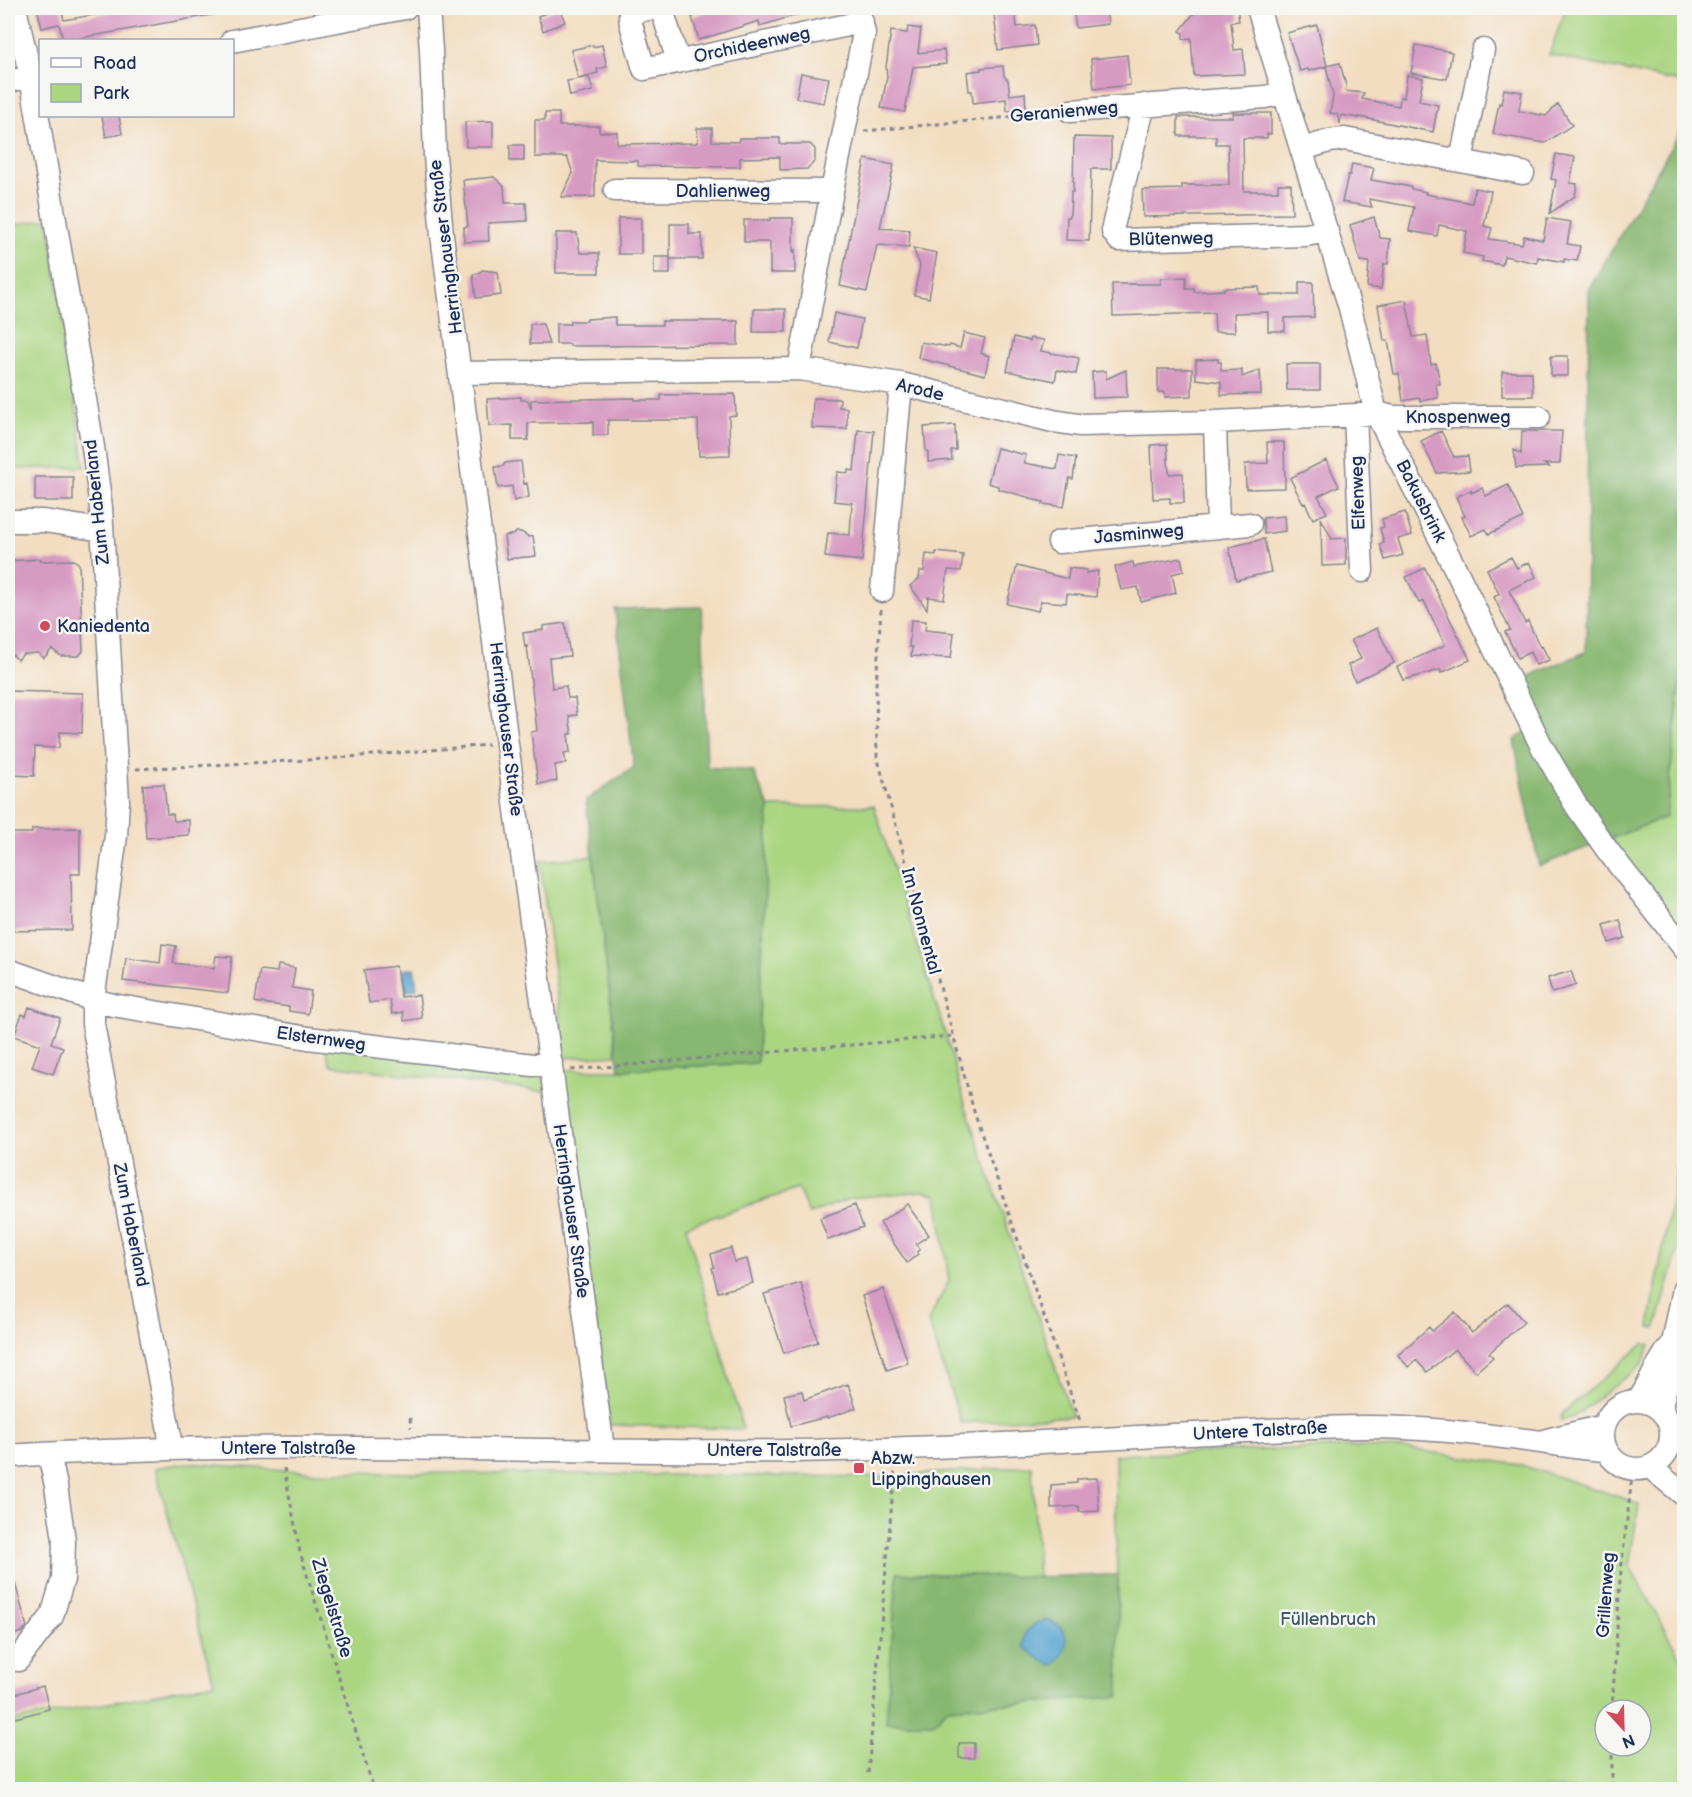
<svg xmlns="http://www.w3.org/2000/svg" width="1692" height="1797" font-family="'Balsamiq Sans',sans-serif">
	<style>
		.green { fill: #aad682; stroke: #628270; stroke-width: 1.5; fill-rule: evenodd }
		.forest { fill: #87b770; stroke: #517367; stroke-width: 1.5 }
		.water { fill: #59a5d1; stroke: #3a6a98; stroke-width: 1.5 }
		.building { fill: #d79ac3 }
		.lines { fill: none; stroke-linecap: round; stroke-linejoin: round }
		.minor-casing { stroke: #87868f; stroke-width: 25 }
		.path { stroke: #87868f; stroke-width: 3; stroke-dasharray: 4.5 4.5; stroke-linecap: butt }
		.minor { stroke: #fff; stroke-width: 22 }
		.poi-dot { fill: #d1495b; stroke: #f6f6f2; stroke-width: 2 }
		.labels { text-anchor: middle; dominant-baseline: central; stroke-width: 5; stroke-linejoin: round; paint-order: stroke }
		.street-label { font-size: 18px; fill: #1b2f5e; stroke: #f6f6f2 }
		.poi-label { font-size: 18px; fill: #1b2f5e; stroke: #f6f6f2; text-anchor: start }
		.park-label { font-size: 18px; fill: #3f5967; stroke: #f6f6f2 }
	</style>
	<rect width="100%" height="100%" fill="#f6f6f2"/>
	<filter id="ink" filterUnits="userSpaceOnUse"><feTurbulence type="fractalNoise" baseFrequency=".0167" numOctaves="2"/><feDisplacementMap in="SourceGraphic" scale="12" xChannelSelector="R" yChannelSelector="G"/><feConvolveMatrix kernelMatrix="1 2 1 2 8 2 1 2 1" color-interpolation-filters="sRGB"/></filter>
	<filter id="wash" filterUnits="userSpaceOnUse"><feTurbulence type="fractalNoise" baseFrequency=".008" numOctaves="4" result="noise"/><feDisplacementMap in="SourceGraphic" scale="24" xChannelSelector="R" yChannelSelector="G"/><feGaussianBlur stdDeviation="1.35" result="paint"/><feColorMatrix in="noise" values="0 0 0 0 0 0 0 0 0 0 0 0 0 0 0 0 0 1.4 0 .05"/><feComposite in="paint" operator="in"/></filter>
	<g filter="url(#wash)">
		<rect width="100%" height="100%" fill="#f3ddc0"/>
		<!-- green -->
		<path class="green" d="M1566 8H1684V83L1549 55Z
			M48 219 85 467 8 469V226Z
			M1684 646V936L1610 839 1666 817Z
			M874 806 945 1033 965 1104 1072 1416 961 1423 928 1321 949 1281 937 1195 925 1191 852 1198 809 1214 798 1189 686 1226 743 1429 610 1425 561 1070H619L756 1063 769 807Z
			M593 856 617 1055 565 1058 540 861Z
			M325 1045 542 1070 548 1092 330 1065Z
			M1684 1128V1228L1656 1328 1649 1327Z
			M1643 1344 1650 1345 1642 1365 1572 1418 1560 1420 1563 1413Z
			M1354 1447 1408 1449 1521 1465 1620 1497 1639 1505 1629 1565 1684 1664V1789L8 1790V1722L214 1683 155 1468 185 1463 316 1472 883 1477 1032 1466 1038 1577 1117 1575 1115 1455ZM1605 1710H1641V1746H1605Z"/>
		<!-- forest -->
		<path class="forest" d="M1684 125V646L1666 817 1539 866 1514 740 1537 724 1517 681 1586 652 1589 289Z
			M702 607 707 767 753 771 769 807 757 1063 619 1070 586 800 634 767 615 609Z
			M897 1573 1038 1577 1118 1575 1119 1697 948 1708 933 1723H886Z"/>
		<!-- water -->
		<path class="water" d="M414 968 417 989 406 991 403 970Z
			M1046 1620C1072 1628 1072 1649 1053 1665L1043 1661 1024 1647 1025 1633 1035 1624Z"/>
		<g id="blocks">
			<!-- building -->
			<path class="building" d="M37 8H61L64 20 135 8H216L217 14 80 38 81 40H63L59 24 42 28Z
				M559 8 565 22 543 31 538 16Z
				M714 8H808L809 11 760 26 759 21 699 40 692 17Z
				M1073 8H1106L1108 24 1076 28Z
				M1198 8H1237L1239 21 1231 22 1234 50 1243 49 1245 74 1194 76 1191 38 1183 39V33L1180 31Z
				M1015 11 1017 27 1035 25 1037 45 998 50 994 13Z
				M1317 25 1327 66 1309 71 1308 69 1300 71 1287 33Z
				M908 27 921 29 918 53 944 50 946 64 913 67 905 112 881 108 887 77 886 67 891 31 907 33Z
				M593 45V47L602 45 607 67 597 69 598 73 578 78 571 50Z
				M1416 45 1452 52 1447 79 1411 73Z
				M1127 55 1130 85 1094 89 1091 59Z
				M1340 63 1346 86 1345 91 1364 93 1362 99 1399 106 1400 97 1404 98 1407 75 1423 78 1419 101 1438 105 1433 132 1359 117V118L1341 115 1340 124 1337 114 1330 113 1333 96 1326 66Z
				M1003 66 1004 76 1008 80 1010 95 1025 93 1026 109 1007 111 1006 99 973 103 972 91H969L967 72 981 70V68Z
				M801 73 829 78 824 103 796 98Z
				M589 77 593 91 570 96 567 81Z
				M1504 89 1522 92 1519 111 1546 116 1558 104 1572 125 1545 143 1493 134 1499 103 1501 104Z
				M545 113H559V126H599V132H617V144L695 143 698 142 697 128H712V141L739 142V138H780V144H810L815 149V161L807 169 780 170V157L740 158V167L638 166V161L595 160V197H561L573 173 567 157H535V120H545Z
				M1233 113H1271V134H1267V138H1243L1244 191H1278V184H1291L1292 214 1143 217 1142 190 1182 189V185H1229L1228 144H1216V136H1178V117H1233Z
				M102 116H119L122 134 106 137Z
				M493 121V147H466L465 122Z
				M1074 137 1111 138V169H1091L1089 241 1066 240 1067 217H1070L1071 192H1073Z
				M510 145H524V161H510Z
				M1556 154 1575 157 1570 183 1577 184 1575 196 1550 213 1556 180 1551 179Z
				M865 159 894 165 880 228 910 230 909 247 877 245 867 292 840 286Z
				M1352 164 1374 168 1371 180 1411 187V189L1426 192 1425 194 1472 203 1475 188 1491 191 1484 226 1492 228 1489 239 1522 244 1524 236 1543 240 1547 218 1571 222 1567 244 1580 246 1577 261 1564 259V262L1538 257 1537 263 1504 256 1502 265 1482 261 1483 257 1463 253 1467 231 1439 225 1437 236 1409 231 1414 207 1369 199 1372 207 1342 202 1348 175H1350Z
				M494 177 504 186 505 203H526L527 221 488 223 489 241 464 242V227L468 226 463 180Z
				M1374 217 1380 238 1390 239 1388 264H1384L1381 289 1367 287 1369 262 1360 261 1350 225Z
				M618 218H641V254H618Z
				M770 218H793V251L795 250V273H770V242H744V220H770Z
				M670 224H689V234H702V259H670Z
				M556 233H577L580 253H599V273H556Z
				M913 248 937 253 929 298 914 295 920 265Z
				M654 257H670V274H654Z
				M482 270 498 272 501 295 476 298 473 274 479 273Z
				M1186 277V288H1194V292L1224 290V288L1259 287 1260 295H1299V282H1313L1314 317 1285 318V331H1268V312L1234 313 1235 332H1215L1214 313 1113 316 1112 284H1161V278Z
				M1406 300 1413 337 1427 335 1431 364 1436 363 1440 384H1436L1438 398 1420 401V398L1403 401 1399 374H1394L1388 341H1384L1378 305Z
				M754 309H786V332H753Z
				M834 313 862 319 857 348 829 342Z
				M615 317V325H662V321H738V345L570 346V344H556V324H570V321H587V319Z
				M530 324H543L549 344H530Z
				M964 333 985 338 981 353 989 356 985 375 918 358 921 342 949 347 950 345 960 348Z
				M1014 337 1030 341V338L1044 340 1041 351 1079 358 1076 374 1057 370 1055 381 1007 371Z
				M1551 356H1568V376H1551Z
				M1218 359V362H1221V371L1242 370V377L1260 370 1261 394 1221 395V382L1196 379V360Z
				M1286 364H1320V390H1287Z
				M1158 369H1192V396L1165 397V392H1158Z
				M1126 370 1127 397 1093 398 1092 372 1106 371V379Z
				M1502 372H1532L1533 396H1502Z
				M735 394 736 415 729 416 730 455 699 456 698 420H608V435H593V422L528 423V440H512V425L489 426 487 399 521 397V400H528L531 409V400L635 398V400H661V395Z
				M813 398 840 399 839 407 847 408V429L812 428Z
				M955 425 956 450H951L952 460 928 462V451H926L924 427Z
				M858 430 874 431 862 561 825 557 828 533 850 535 852 503 834 501 837 472 848 473V470L854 471Z
				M1441 431 1454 457 1468 456 1470 471 1437 473 1421 441Z
				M1522 431H1562L1560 464H1544L1549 467 1516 468 1514 450 1521 454Z
				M1267 442H1284L1285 488 1246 489 1245 464 1268 463Z
				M1167 444 1169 474 1183 473 1184 503H1170V498L1153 499 1151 445Z
				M997 448 1026 455 1024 463 1057 469 1059 455 1076 458 1073 479 1069 478 1064 507 1043 504 1044 502 1030 499 1031 498 998 489V486L988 483Z
				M1326 460 1339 486 1318 496 1327 513 1313 519 1305 503 1303 504 1290 478Z
				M521 461 524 484 527 483 529 497 514 501 512 486 498 488 495 467 503 466 505 463Z
				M35 477H73V501H35Z
				M1508 485 1523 518 1489 534 1486 529 1471 536 1462 517 1465 516 1456 497 1471 490V493L1482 488 1486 496Z
				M1405 512 1412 535 1398 539 1403 555 1385 560 1380 544 1384 543 1380 528 1384 527 1382 519Z
				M1284 516 1285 531 1264 534 1263 518Z
				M1321 518 1332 539 1346 538V565L1322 566Z
				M516 532H521L529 537 533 536 536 556 507 559 504 536 515 534Z
				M1264 539 1271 572 1236 580 1229 547Z
				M936 552 963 555 961 571 948 570 944 599 928 597 927 609 910 586 919 579 920 571H924L926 554 936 555Z
				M1511 557 1517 568 1529 562 1536 577 1509 590 1525 623 1528 621 1540 647 1542 646 1549 660 1536 665 1530 652 1518 658 1505 632 1510 630 1494 597 1499 594 1487 569Z
				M1181 558 1184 571 1172 574 1176 593 1141 602 1138 587 1121 590 1115 567 1133 562 1134 567Z
				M41 559V561L74 560 79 564 83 651 79 656H61L52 649 44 658 38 653 23 654 18 660 13 655H8V561Z
				M1017 566 1068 579 1069 568 1087 570 1086 573 1098 571 1096 597 1067 594 1066 603 1041 601 1038 611 1007 604Z
				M1425 568 1470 660 1441 673 1440 670 1403 680 1397 667 1445 645 1424 601 1419 603 1406 577Z
				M911 620 926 621 925 630 954 633 951 658 911 656 912 647H909Z
				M565 623 570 656 549 658 552 688 566 686 568 698H575L577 715 569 716 572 734H568L570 752 564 753 566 763 555 765 557 781 538 784 531 732 537 731 527 646 525 647 523 633 543 630V626Z
				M1377 628 1394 663 1355 681 1348 665 1361 659 1351 640Z
				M8 691 83 693 82 733 60 732 59 748 35 747 34 776 11 775V771H8Z
				M164 784 167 814H173L174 821 189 820V835L146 838 143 785Z
				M80 828V874H71L72 930 8 931V833H32V829Z
				M1620 920 1625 938 1609 943 1604 925Z
				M162 944 176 946 173 963 214 968 216 956 232 957 228 993 123 981 126 958 160 963Z
				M278 965 295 968 292 988 311 991 308 1014 289 1011V1007L255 1002 260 970 277 972Z
				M396 966 401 997 419 995 422 1018 404 1021 403 1012 392 1014 390 1000 369 1003 364 970Z
				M1571 971 1576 985 1552 993 1548 978Z
				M29 1007 60 1018 51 1043 63 1047 53 1074 32 1067 40 1045 14 1036 22 1014 26 1016Z
				M907 1204 929 1235 916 1244 920 1250 917 1252 918 1254 907 1263 880 1223Z
				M855 1205 863 1227 828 1240 820 1218Z
				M731 1248 734 1262 747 1259 753 1283 718 1292 712 1268 714 1267 711 1254Z
				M801 1283 818 1342 784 1353 764 1294Z
				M883 1289 908 1363 887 1370 862 1296Z
				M1508 1303 1524 1322 1489 1353 1493 1357 1476 1372 1455 1349 1427 1372 1416 1360 1408 1367 1398 1355 1429 1327 1432 1331 1455 1312 1472 1333Z
				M848 1384 856 1408 828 1418 827 1417 791 1426 784 1395 802 1391 804 1400Z
				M1097 1478 1099 1511 1079 1512V1506L1051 1508V1485L1077 1483V1479Z
				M12 1572 27 1627 22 1632 8 1636V1573Z
				M43 1686 49 1709 8 1720V1696Z
				M959 1743H974V1758H959Z"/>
		</g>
	</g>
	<g filter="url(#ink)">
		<use href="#blocks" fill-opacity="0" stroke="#87868f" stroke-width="1.5"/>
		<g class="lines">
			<defs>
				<path id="minor" d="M15 8 31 77 93 447 101 508 118 801 116 836 93 1000V1024L169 1431 170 1449
					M428 8 431 50 435 156 442 235 507 744 603 1449
					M651 8 636 12 630 16 631 24 644 69 862 22
					M656 8 663 13 678 61
					M1258 8 1350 308 1376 413 1459 576 1541 745 1577 807 1608 851 1684 948
					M232 41 405 8
					M8 81 40 75
					M1144 105 1113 226V232L1119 240 1306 235 1327 231
					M1070 111 1265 97 1284 93
					M1303 149 1329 141 1345 139 1523 173
					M1461 161 1483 50
					M615 190 832 191
					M799 369 832 191 864 33 858 8
					M461 373 799 369 901 384 1053 421 1079 425 1215 422 1355 415 1376 413 1393 417H1539
					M1355 415 1362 571
					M1215 422 1218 527
					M8 521H44L102 530
					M1059 542 1250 524
					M882 591 901 384
					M8 970 93 1000 113 1005 308 1038 533 1065 551 1063
					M1603 1435a34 34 0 1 1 68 0a34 34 0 1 1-68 0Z
					M1638 1401C1651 1383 1656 1364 1670 1347
					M1662 1411V1401L1671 1369 1673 1343 1684 1289
					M1547 1440 1604 1426
					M8 1456C270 1439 533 1454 795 1451 921 1449 1047 1442 1173 1435 1237 1432 1302 1427 1366 1427 1420 1427 1472 1433 1526 1440 1554 1443 1576 1449 1605 1450
					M1650 1467 1684 1495
					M18 1660 52 1616 63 1579 64 1540 56 1486 49 1454"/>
			</defs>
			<!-- minor casing -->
			<use href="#minor" class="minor-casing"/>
			<!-- path -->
			<path class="path" d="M864 131 1052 113
				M881 609 876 685 877 756 975 1115 1080 1421
				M136 769 326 759 489 745
				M571 1070 952 1036
				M410 1418 411 1428
				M284 1468 300 1552 374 1790
				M1612 1710 1620 1580 1632 1476
				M1612 1746V1790
				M868 1773 895 1467"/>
			<!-- minor -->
			<use href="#minor" class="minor"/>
		</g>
	</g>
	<!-- markers -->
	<g class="poi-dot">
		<circle cx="45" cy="626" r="6"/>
		<rect x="853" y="1462" width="12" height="12" rx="3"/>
	</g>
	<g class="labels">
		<!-- street labels -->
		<g class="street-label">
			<text transform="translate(752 45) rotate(-12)">Orchideenweg</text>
			<text transform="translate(1064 112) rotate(-5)">Geranienweg</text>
			<text x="723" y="191">Dahlienweg</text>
			<text transform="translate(1171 239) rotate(-1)">Blütenweg</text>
			<text transform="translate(446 247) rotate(-97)">Herringhauser Straße</text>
			<text transform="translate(920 390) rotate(13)">Arode</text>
			<text x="1458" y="417">Knospenweg</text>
			<text transform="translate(1358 493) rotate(-92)">Elfenweg</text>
			<text transform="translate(1421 501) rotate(63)">Bakusbrink</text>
			<text transform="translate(97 502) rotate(-96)">Zum Haberland</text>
			<text transform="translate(1139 534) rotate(-5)">Jasminweg</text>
			<text transform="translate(506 729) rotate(83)">Herringhauser Straße</text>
			<text transform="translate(921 921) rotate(75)">Im Nonnental</text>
			<text transform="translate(321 1039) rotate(8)">Elsternweg</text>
			<text transform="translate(571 1211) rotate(82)">Herringhauser Straße</text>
			<text transform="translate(131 1225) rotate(79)">Zum Haberland</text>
			<text transform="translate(1260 1431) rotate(-3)">Untere Talstraße</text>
			<text x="288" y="1448">Untere Talstraße</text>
			<text x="774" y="1450">Untere Talstraße</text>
			<text transform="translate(1606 1595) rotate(-86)">Grillenweg</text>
			<text transform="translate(332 1608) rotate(73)">Ziegelstraße</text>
		</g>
		<!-- poi labels -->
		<g class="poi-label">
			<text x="57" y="626">Kaniedenta</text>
			<text x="871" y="1458">Abzw.<tspan x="871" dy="21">Lippinghausen</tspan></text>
		</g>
		<!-- park labels -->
		<g class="park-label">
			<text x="1328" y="1619">Füllenbruch</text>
		</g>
	</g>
	<!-- margin -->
	<rect width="1692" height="1797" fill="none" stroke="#f6f6f2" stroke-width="30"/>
	<!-- legend -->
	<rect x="39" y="39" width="195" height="78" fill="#f6f6f2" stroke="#9ea6b7" stroke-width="1.5"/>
	<rect x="51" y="58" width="30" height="9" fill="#ffffff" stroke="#9ea6b7" stroke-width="1.5"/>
	<text x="93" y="69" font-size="18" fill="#1b2f5e">Road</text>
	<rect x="51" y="84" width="30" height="18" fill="#aad682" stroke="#9ea6b7" stroke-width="1.5"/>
	<text x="93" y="99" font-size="18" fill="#1b2f5e">Park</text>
	<!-- north arrow -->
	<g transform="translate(1623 1728) rotate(158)"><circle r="28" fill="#f6f6f2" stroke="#9ea6b7" stroke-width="1.5"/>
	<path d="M0-4.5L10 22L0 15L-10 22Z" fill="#d1495b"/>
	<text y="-9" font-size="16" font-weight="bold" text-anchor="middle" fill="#1b2f5e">N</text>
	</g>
</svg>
